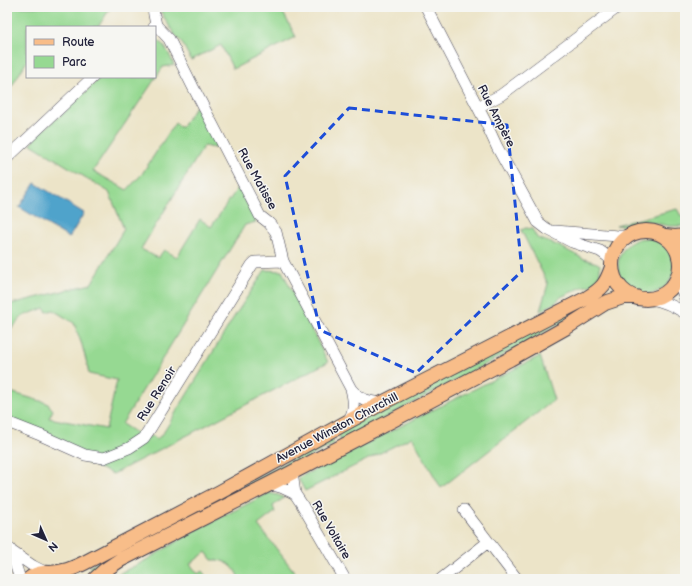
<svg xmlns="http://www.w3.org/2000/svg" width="692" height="586" font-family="'Balsamiq Sans',sans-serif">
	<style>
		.green { fill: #96d992; stroke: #5c7e66 }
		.water { fill: #4fa3cb; stroke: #386283 }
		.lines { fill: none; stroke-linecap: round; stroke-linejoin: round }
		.minor-casing { stroke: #403f50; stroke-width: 12 }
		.major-casing { stroke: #403f50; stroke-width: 16 }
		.minor { stroke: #fff; stroke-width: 11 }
		.major { stroke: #f8bd89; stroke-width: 14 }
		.marked { fill: none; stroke: #1d4ed8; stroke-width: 3; stroke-dasharray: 8 5; stroke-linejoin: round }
		.labels { text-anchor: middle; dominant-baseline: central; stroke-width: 3; stroke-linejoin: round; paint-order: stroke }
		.street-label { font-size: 12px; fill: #22223b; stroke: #f6f6f2 }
	</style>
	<rect width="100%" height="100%" fill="#f6f6f2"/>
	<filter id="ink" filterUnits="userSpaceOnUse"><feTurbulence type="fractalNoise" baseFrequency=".025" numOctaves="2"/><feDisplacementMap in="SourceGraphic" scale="8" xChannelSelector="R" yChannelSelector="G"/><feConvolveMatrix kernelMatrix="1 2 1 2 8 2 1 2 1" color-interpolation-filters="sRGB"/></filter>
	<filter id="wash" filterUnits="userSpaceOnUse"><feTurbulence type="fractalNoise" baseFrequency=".012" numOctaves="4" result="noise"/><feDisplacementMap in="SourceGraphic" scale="16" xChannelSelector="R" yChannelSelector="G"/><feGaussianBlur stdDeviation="0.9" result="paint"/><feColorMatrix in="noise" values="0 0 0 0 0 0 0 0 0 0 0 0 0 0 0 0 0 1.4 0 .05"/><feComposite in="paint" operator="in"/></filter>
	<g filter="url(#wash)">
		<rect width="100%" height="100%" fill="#ece4c8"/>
		<!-- green -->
		<path class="green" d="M7 7H111L98 27H27V61L7 94Z
			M158 7H280L296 37 233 69 221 45 191 60 181 41 174 34Z
			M155 38C166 45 169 54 174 65L163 67 93 171 127 190 142 174 175 123 181 128 196 106 217 145 214 148 204 146 141 249 158 258 164 250 177 257 200 219 211 227 239 186 256 222 245 225 122 424 144 438 152 436 157 440 160 436 162 435 207 362 232 320 265 270 282 271 328 362 113 474 82 461 84 455 7 422V391L47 403 53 410 49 418 106 429 117 380 89 374 87 364 82 345 74 323 53 310 47 312 44 308 23 316 13 327 7 330V305L91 284 124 229 109 192 31 144 38 134 68 109 101 77H155Z
			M677 209 681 216 685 214V226H669L645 221 621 226 616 225Z
			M526 228 532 229 537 238 557 245 584 259 597 263 600 265V273L598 278 592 285 582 287 561 297 555 303 540 311 548 284 521 230Z
			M618 266a28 28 0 1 1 56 0a28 28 0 1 1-56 0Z
			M602 295 603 298 581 312 499 357 341 441 338 433Z
			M540 356 554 400 441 488 412 437 305 491 299 480 300 477Z
			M331 438 334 444 93 572 89 567Z
			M269 493 278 495 284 498 273 506 275 512 258 525 300 579H239C235 566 225 559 212 560L206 552 190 564 198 574 202 571 208 579H113L122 572 141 563 198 529Z"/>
		<!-- water -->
		<path class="water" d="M35 183 84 213 69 238 19 207Z"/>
	</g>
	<g filter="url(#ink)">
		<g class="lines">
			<defs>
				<path id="minor" d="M153 7 154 15 156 25 154 27
					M426 7 485 121 497 147 538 222 547 229 572 242 600 251 607 256 612 261
					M156 25 169 39 193 87 201 102 260 216 269 223 276 232 283 261 351 389C360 400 368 401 382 403
					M478 107 501 95 618 7
					M7 158 93 77
					M555 231 618 236H624L636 233
					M678 276 679 282 685 299
					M651 299C663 301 674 306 685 313
					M348 421C355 411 354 401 351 389
					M7 422 40 435 85 455 104 458 129 448 144 438 148 432 252 265 255 262 283 261
					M292 472 295 494 301 503 345 579
					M268 485C279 485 286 489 295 494
					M464 510 517 579
					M10 549 11 551 20 579
					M11 551 33 566 47 573
					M441 579 488 542"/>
				<path id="major" d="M612 265a34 34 0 1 1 68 0a34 34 0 1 1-68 0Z
					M665 236 675 237 685 236
					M50 573C64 572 72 569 84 563L220 492 382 403 587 298C603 288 606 284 612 267
					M29 579C38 572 49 571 59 576
					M95 579 105 570 120 560 268 485 510 359 567 327 605 303 623 297H636"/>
			</defs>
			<!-- minor casing -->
			<use href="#minor" class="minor-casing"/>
			<!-- major casing -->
			<use href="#major" class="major-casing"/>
			<!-- minor -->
			<use href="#minor" class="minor"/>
			<!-- major -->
			<use href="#major" class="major"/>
		</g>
	</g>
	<!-- marked area -->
	<path class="marked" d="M349 108 507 125 522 271 416 373 320 330 285 176Z"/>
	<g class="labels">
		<!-- street labels -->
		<g class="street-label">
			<text transform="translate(496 116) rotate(63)">Rue Ampère</text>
			<text transform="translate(257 179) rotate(61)">Rue Matisse</text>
			<text transform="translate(157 394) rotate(-58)">Rue Renoir</text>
			<text transform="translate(337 428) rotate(-28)">Avenue Winston Churchill</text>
			<text transform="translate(331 530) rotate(60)">Rue Voltaire</text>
		</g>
	</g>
	<!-- margin -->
	<rect width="692" height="586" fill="none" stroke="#f6f6f2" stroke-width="24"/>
	<!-- legend -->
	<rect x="26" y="26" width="130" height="52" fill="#f6f6f2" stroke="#a1a1a9"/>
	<rect x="34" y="39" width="20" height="6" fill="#f8bd89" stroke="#a1a1a9"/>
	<text x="62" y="46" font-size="12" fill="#22223b">Route</text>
	<rect x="34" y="56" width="20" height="12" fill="#96d992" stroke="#a1a1a9"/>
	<text x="62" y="66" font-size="12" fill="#22223b">Parc</text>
	<!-- north arrow -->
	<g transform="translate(46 540) rotate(135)" stroke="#f6f6f2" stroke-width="3" paint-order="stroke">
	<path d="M0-3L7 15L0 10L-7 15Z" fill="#22223b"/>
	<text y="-6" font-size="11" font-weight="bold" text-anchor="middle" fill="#22223b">N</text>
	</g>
</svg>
